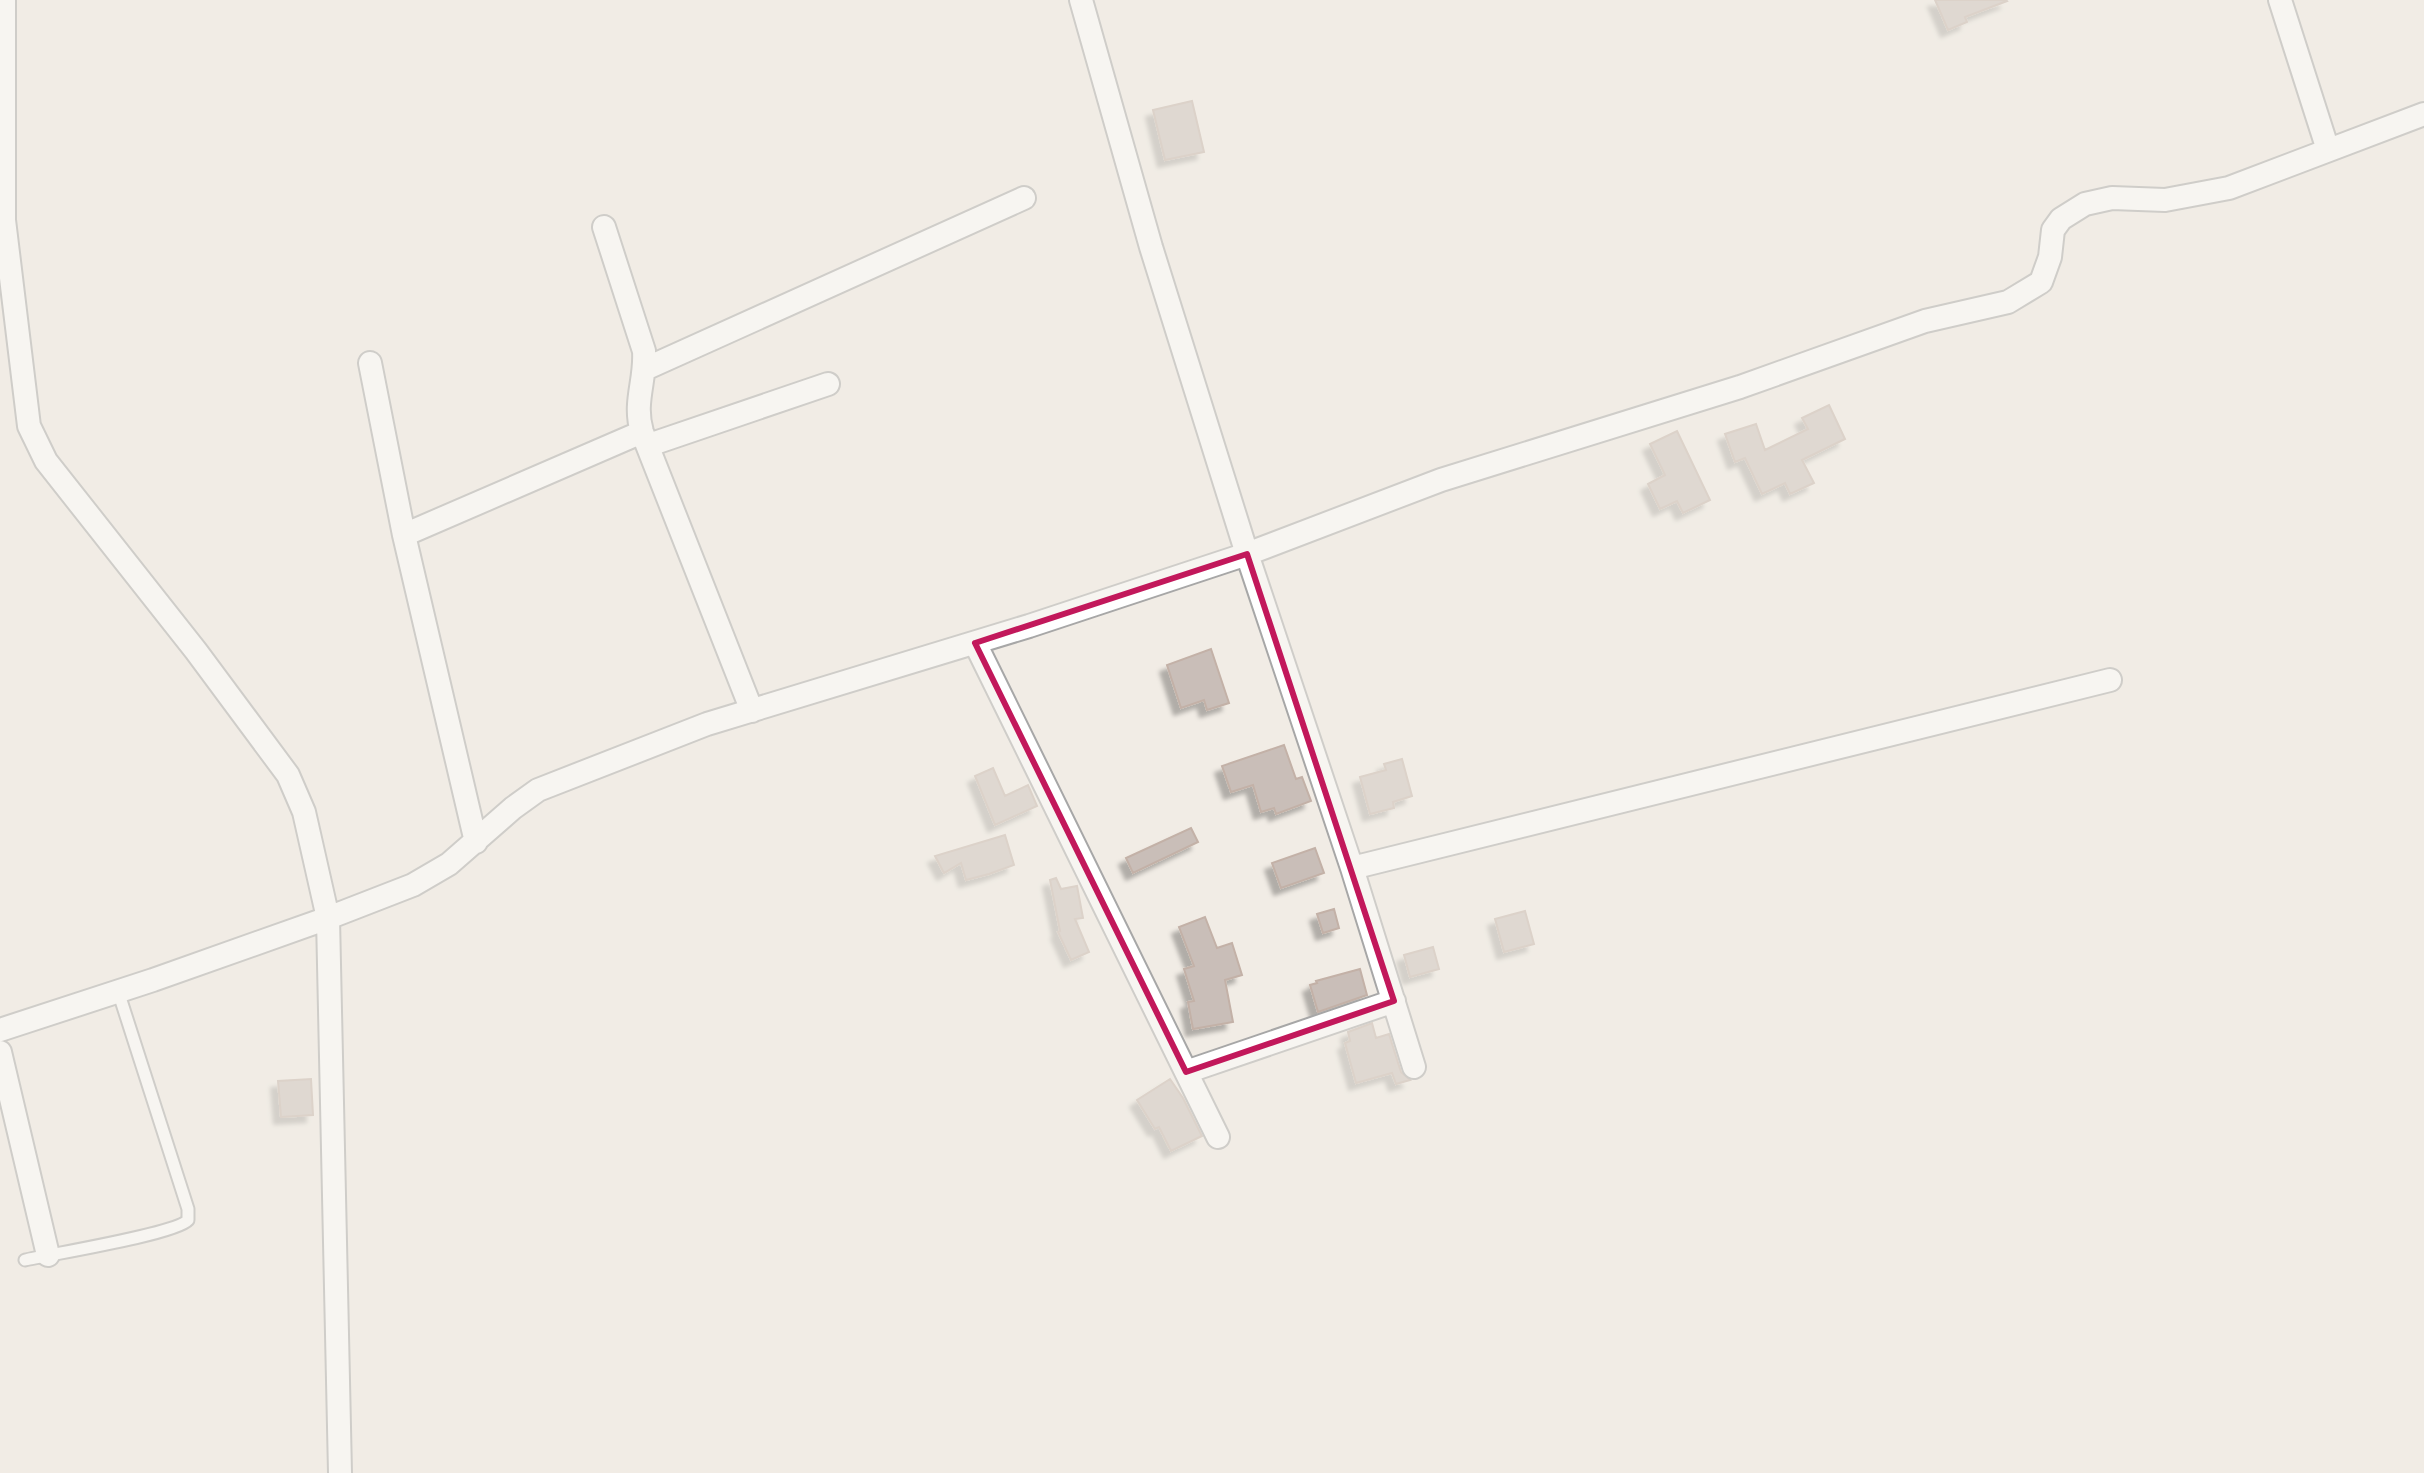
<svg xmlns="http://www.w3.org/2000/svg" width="2424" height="1473" font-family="'Roboto Condensed',sans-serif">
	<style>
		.building { fill: #c9beb8; stroke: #c3b1a7; stroke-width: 2; filter: url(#shadow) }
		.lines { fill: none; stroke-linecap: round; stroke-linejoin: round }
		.service-casing { stroke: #a7a7a7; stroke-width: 15 }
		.minor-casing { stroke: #a7a7a7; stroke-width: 26 }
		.service { stroke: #fff; stroke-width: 11 }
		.minor { stroke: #fff; stroke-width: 22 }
		.marked { fill: none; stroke: #c2185b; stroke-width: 6; stroke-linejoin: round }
	</style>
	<defs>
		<filter id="shadow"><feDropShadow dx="-7" dy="7" stdDeviation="2" flood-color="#0004"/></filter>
	</defs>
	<rect width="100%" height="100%" fill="#f1ece5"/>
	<!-- building -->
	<path class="building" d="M1935 0H2006L2007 1 1965 17 1967 22 1948 30Z
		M1192 101 1204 152 1165 160 1153 110Z
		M1829 405 1845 439 1802 460 1814 483 1790 494 1785 483 1762 494 1745 458 1735 462 1725 434 1756 424 1765 450 1808 429 1802 418Z
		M1677 431 1710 500 1683 513 1677 501 1660 509 1648 484 1665 475 1650 444Z
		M1211 649 1229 703 1207 710 1204 700 1181 708 1167 665Z
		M1284 745 1296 779 1302 777 1311 801 1276 814 1274 808 1261 812 1253 785 1231 792 1222 766Z
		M1402 759 1412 796 1393 802 1394 808 1370 814 1360 777 1386 770 1384 764Z
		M993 768 1005 796 1028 785 1037 806 995 825 975 776Z
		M1191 828 1198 842 1133 873 1126 858Z
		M1005 835 1014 865 989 874 966 880 961 863 944 873 935 856Z
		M1315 848 1324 873 1281 888 1272 863Z
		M1056 878 1061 889 1077 886 1083 918 1075 919 1089 952 1071 960 1058 932 1060 931 1050 880Z
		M1334 909 1339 928 1323 933 1317 914Z
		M1525 911 1534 944 1504 952 1495 919Z
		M1205 917 1217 948 1232 943 1242 975 1225 980 1233 1022 1193 1029 1188 1002 1194 1001 1184 969 1194 966 1179 927Z
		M1433 947 1439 969 1410 977 1404 955Z
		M1360 969 1367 995 1318 1012 1310 985 1317 983 1316 981Z
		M1372 1023 1376 1038 1389 1034 1401 1072 1410 1080 1396 1084 1392 1073 1356 1083 1345 1043 1350 1041 1348 1032Z
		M311 1079 313 1115 281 1117 278 1081Z
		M1170 1079 1183 1098 1202 1136 1171 1151 1159 1127 1155 1129 1137 1100Z"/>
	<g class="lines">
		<defs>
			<path id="service" d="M25 1260C51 1254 176 1234 188 1220V1209L118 991"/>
			<path id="minor" d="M1081 0 1151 247 1247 554 1352 868 1414 1067
				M2280 0 2328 150
				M604 227 644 351C646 381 633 402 642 432L752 711
				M370 363 404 535 476 842
				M645 369 1024 198
				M649 445 828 384
				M404 535 642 432
				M975 643 1218 1137
				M1352 868 2110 680
				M0 1030 153 980 328 918 304 812 288 775 196 651 46 461 29 426 4 220V0
				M0 1052 48 1255
				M1186 1072 1394 1001
				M340 1473 328 918 413 885 449 864 513 808 538 790 707 724 1029 626 1247 554 1441 480 1740 387 1925 321 2008 302 2041 282 2050 257 2053 230 2061 219 2085 204 2112 198 2165 200 2229 188 2424 114"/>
		</defs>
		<!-- service casing -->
		<use href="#service" class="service-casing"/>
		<!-- minor casing -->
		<use href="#minor" class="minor-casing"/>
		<!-- service -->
		<use href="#service" class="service"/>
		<!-- minor -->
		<use href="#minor" class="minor"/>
	</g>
	<!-- marked area -->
	<path d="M0 0H2424V1473H0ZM1247 554 1394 1001 1186 1072 975 643Z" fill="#f1ece5" fill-opacity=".55" fill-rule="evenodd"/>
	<path class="marked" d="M1247 554 1394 1001 1186 1072 975 643Z"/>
</svg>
